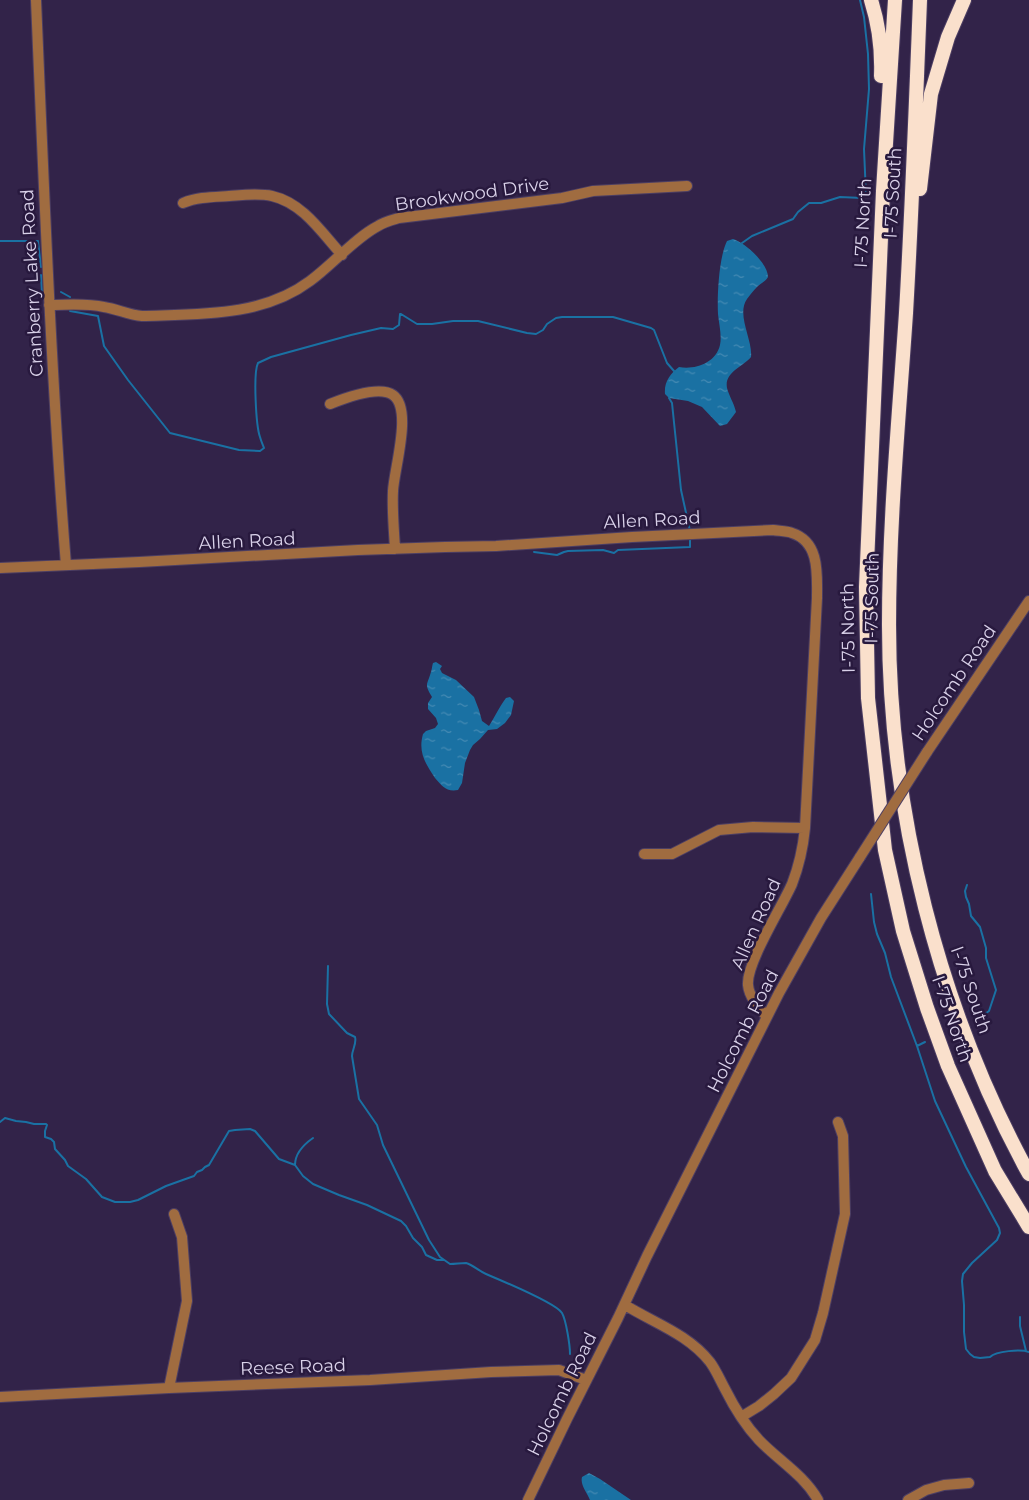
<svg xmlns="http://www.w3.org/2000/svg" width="1029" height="1500" font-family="Montserrat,sans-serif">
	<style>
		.water { fill: url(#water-ripples) }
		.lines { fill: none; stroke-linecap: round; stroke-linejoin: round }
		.stream { stroke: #1a71a3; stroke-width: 2 }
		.minor-casing { stroke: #4d3f63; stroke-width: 12 }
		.highway-casing { stroke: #4d3f63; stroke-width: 16 }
		.minor { stroke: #a06c40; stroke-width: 10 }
		.highway { stroke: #fae0cc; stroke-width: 14 }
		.minor-bridge-casing { stroke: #4d3f63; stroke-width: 12; stroke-linecap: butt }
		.minor-bridge { stroke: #a06c40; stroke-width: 10 }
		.labels { text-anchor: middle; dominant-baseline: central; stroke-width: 5; stroke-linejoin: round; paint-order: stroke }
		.street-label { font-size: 18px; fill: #d9d1e9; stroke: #28193e }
	</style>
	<defs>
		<pattern id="water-ripples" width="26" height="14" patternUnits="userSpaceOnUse" patternTransform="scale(1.25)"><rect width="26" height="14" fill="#1a71a3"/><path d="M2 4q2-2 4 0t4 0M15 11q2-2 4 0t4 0" fill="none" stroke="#468bb4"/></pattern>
	</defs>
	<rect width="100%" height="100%" fill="#322349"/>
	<!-- water -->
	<path class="water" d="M733 239C746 243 768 264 768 277 765 282 761 283 757 287 753 291 750 295 747 299 736 315 753 340 751 357 743 367 724 372 727 388 729 396 734 403 736 412L727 424 720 426 702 407 688 401 669 398 665 394C664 382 670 374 679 367 695 370 716 363 720 345 722 336 719 324 718 314 717 295 719 257 727 241Z
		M436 662 442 666 440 669 442 673 456 680 474 697 479 710 482 721 489 726C495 717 499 707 506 698L510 697 514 701 511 715 505 723 497 729 488 730 480 739 473 745 470 750 465 763 462 783 458 790C446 792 442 786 435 778 425 763 418 752 423 734L426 731 435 728 438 724 436 718 428 709V703L432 697C424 683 427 686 431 672 432 669 432 666 433 663Z
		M589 1473 600 1479 631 1500H590C587 1492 580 1485 582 1477Z"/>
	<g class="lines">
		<!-- stream -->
		<path class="stream" d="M0 241H38L41 267
			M742 243 752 236 793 219 798 212 809 203H821L840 197 862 198 866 195 864 149 869 89 868 54 864 17 860 0
			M41 275 42 293
			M61 292 70 297
			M70 311 98 316 104 346 128 380 170 433 239 450 260 451 264 448C263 445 261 441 260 437 256 426 253 373 258 363L271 357 351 335 381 328 393 329 399 325 400 314H401L417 324H432L453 321H478L527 333 536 334 543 330 547 324 556 318 562 317H613L651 328 654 330 667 363 674 371
			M669 398 672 403 681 490 690 531
			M534 552 557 555 564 552 568 551 603 550 614 553 618 550 690 547V538
			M967 885 965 891 966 897 969 904 971 916 980 927 986 948V958L996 990 989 1011 982 1016
			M871 894 874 922 877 934 885 953 891 977 917 1046 935 1101 966 1167 999 1228 1000 1233 997 1240 972 1263 963 1274 962 1281 964 1305V1332L966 1349 970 1354 974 1357 980 1358 990 1357C996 1351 1021 1349 1029 1352
			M328 966 327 1004 329 1014 347 1033 355 1037C357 1043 352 1050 352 1056L359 1099 377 1125 383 1145 429 1240 440 1257 450 1264C455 1264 461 1263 466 1263 473 1265 479 1271 486 1274 500 1280 556 1303 562 1313 566 1320 570 1345 570 1354
			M917 1046 925 1042
			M0 1122 5 1118 16 1121 26 1122 34 1124H46L47 1125 45 1131V1137L51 1139 54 1142 55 1149 65 1160 68 1166 86 1179 102 1197 115 1202H130L138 1200 166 1186 194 1176 197 1172 202 1170 205 1167 209 1165 229 1131 235 1130 250 1129 255 1131 279 1159 295 1165 303 1176 313 1184 339 1195 367 1205 401 1221 406 1226 413 1238 422 1247 426 1255 437 1260H444
			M295 1165C295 1153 303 1145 313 1138
			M1020 1317V1326L1026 1351"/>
		<defs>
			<path id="minor" d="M36 0C44 188 51 377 66 565
				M183 203C197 197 213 197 229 196 243 195 258 193 272 196 303 203 322 233 342 255
				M49 305C68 305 86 303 104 307 117 309 129 315 142 316 199 314 262 317 310 281 332 265 355 238 378 226 384 222 392 220 399 218L562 198 593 191 687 186
				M330 404C345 398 379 385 393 395 413 409 394 469 393 491 392 510 394 530 395 549
				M0 568 139 562 358 550 445 547 496 546 632 537 773 530C779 531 787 531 792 533 820 542 817 574 817 598L805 828C803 848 799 866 792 884 782 907 746 963 748 985 749 997 759 1008 767 1017
				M927 752 1029 601
				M644 854H672L719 830 753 827 805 828
				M625 1305C654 1323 688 1334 710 1362 716 1370 720 1380 725 1389 734 1407 745 1425 759 1440 778 1460 804 1475 818 1500
				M169 1388 187 1301 182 1237 174 1214
				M0 1397 169 1388 370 1380 491 1372 559 1370 586 1380
				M741 1417 759 1406 774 1394 791 1378 815 1340 823 1313 845 1214 843 1136 838 1122
				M528 1500 567 1419 618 1318 647 1256 779 993 821 918 860 857
				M908 1500 926 1490 944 1485 969 1483"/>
			<path id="highway" d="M871 0C879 25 882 50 881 76
				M895 0 883 191 866 587 868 698 885 850 903 931 927 1008 948 1066 995 1171 1029 1227
				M920 0C916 104 912 209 906 313 899 417 889 521 889 625 889 812 939 1010 1029 1174
				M920 189 931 94 948 37 964 0"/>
		</defs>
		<!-- minor casing -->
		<use href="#minor" class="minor-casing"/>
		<!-- highway casing -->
		<use href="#highway" class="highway-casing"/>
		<!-- minor -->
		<use href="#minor" class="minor"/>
		<!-- highway -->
		<use href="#highway" class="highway"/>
		<defs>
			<path id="minor-bridge" d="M860 857 927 752"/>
		</defs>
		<!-- minor-bridge casing -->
		<use href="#minor-bridge" class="minor-bridge-casing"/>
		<!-- minor-bridge -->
		<use href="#minor-bridge" class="minor-bridge"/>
	</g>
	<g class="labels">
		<!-- street labels -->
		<g class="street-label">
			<text transform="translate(893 193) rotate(-87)">I-75 South</text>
			<text transform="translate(472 194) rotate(-8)">Brookwood Drive</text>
			<text transform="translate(863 223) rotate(-87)">I-75 North</text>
			<text transform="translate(32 283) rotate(-93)">Cranberry Lake Road</text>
			<text transform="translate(652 520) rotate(-3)">Allen Road</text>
			<text transform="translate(247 541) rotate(-3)">Allen Road</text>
			<text transform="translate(872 598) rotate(-89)">I-75 South</text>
			<text transform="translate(848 628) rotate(-91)">I-75 North</text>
			<text transform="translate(954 683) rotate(-56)">Holcomb Road</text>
			<text transform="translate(756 924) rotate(-66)">Allen Road</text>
			<text transform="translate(971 990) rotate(71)">I-75 South</text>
			<text transform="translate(952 1019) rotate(71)">I-75 North</text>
			<text transform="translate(743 1031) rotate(-63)">Holcomb Road</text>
			<text transform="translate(293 1367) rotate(-2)">Reese Road</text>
			<text transform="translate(562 1394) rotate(-64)">Holcomb Road</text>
		</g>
	</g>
</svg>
